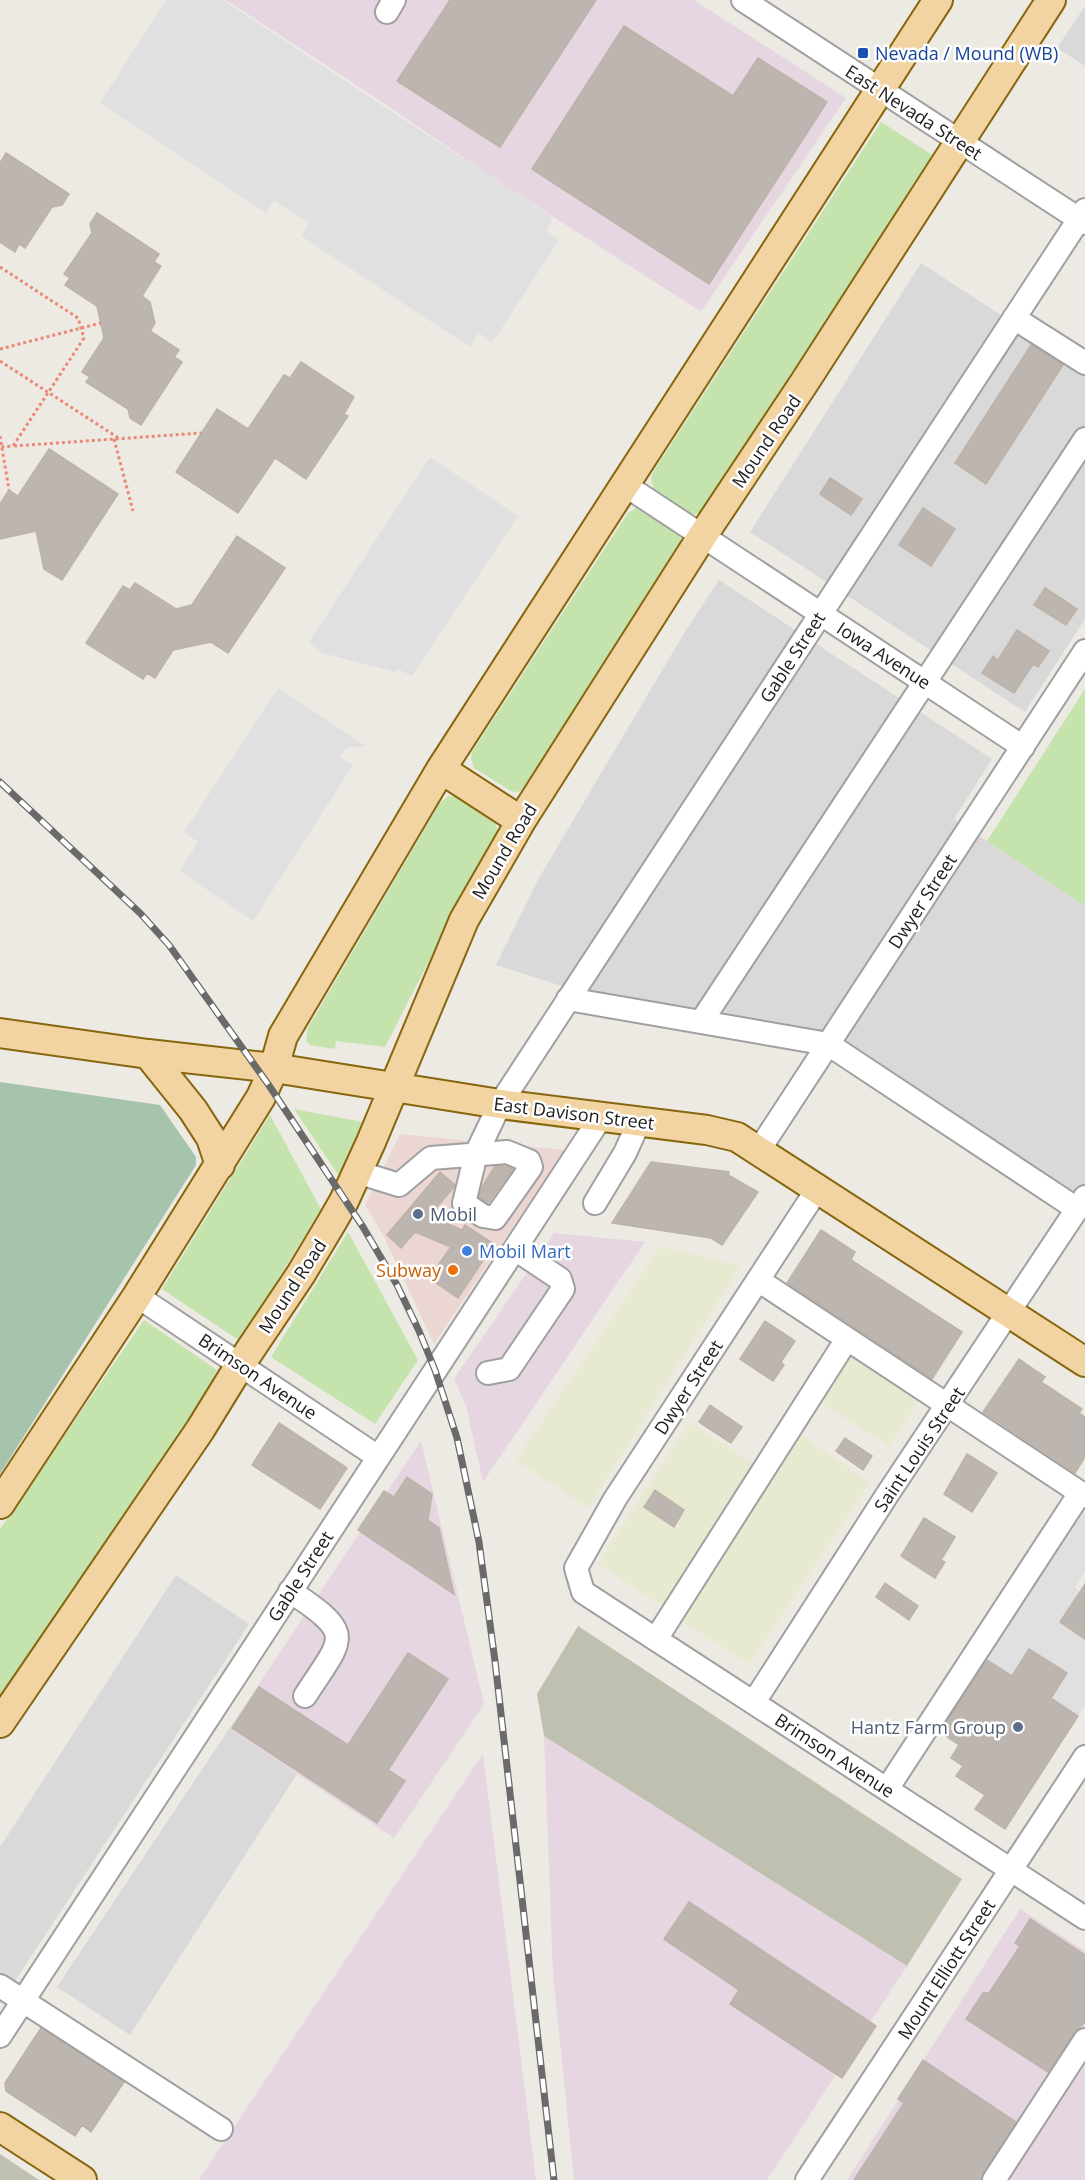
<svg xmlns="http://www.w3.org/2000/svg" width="1085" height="2180" font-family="'Open Sans',sans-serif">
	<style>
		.residential { fill: #dad9d9 }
		.commercial { fill: #ecd6d3 }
		.industrial { fill: #e5d6e1 }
		.construction { fill: #bfc0af }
		.farmland { fill: #e7ead0 }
		.grass { fill: #c4e3ad }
		.cemetery { fill: #a6c3ac }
		.parking { fill: #e0e0e0 }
		.building { fill: #bdb6b0; stroke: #bdb2a7; stroke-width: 1.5 }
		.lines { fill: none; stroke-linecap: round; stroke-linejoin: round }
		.minor-casing { stroke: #a0a0a0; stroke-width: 26 }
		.major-casing { stroke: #87660e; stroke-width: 32 }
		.path { stroke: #ec8875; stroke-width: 3; stroke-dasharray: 3 3; stroke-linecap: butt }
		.minor { stroke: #fff; stroke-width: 22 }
		.major { stroke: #f2d4a2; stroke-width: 28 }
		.rail-casing { stroke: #6a6a6a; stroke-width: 7 }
		.rail { stroke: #fff; stroke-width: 4.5; stroke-dasharray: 14; stroke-linecap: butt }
		.transit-dot { fill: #1a4fb4; stroke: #fff; stroke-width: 2 }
		.service-dot { fill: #5c6f8a; stroke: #fff; stroke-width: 2 }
		.shop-dot { fill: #3f7fe0; stroke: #fff; stroke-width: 2 }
		.food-dot { fill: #e8710a; stroke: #fff; stroke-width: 2 }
		.labels { text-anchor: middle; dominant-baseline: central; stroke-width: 5; stroke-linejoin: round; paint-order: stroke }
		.transit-label { font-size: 18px; fill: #164399; stroke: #fff; text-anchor: start }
		.street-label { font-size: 18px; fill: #1c1c1c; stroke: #fff }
		.service-label { font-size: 18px; fill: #4e5e75; stroke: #fff; text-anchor: start }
		.shop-label { font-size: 18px; fill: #366cbe; stroke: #fff; text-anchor: start }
		.food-label { font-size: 18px; fill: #c56008; stroke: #fff; text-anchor: end }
	</style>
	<rect width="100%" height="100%" fill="#edeae3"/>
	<!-- residential -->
	<path class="residential" d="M1085 6V66L1057 48Z
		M921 263 1085 370V619L1025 712 750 532Z
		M719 580 992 759 954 819 1085 906V1208L1061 1184 853 1048 817 1030 596 997 496 965 539 878 686 630Z
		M176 1575 249 1624 13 1984 0 1976V1847Z
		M229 1729 297 1774 130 2035 57 1987Z"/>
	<!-- commercial -->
	<path class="commercial" d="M400 1134 565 1150 434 1344 383 1235 365 1205Z"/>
	<!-- industrial -->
	<path class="industrial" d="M226 0H694L846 98 704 307 700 311 493 178 382 102Z
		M554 1233 645 1242 483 1482 466 1406 454 1379Z
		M421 1441 484 1704 394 1838 229 1729Z
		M544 1736 907 1966 767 2180H574L553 1974Z
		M483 1754 536 2180H199Z
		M1020 1909 1085 1951V2025L984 2180H847Z
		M1085 2050V2180H1001Z"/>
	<!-- construction -->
	<path class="construction" d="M578 1626 962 1879 907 1966 544 1736 537 1694Z
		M0 2154 39 2180H0Z"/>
	<!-- farmland -->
	<path class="farmland" d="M660 1247 741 1265 588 1508 516 1460Z
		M848 1347 922 1395 889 1446 815 1399Z
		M689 1422 760 1468 668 1610 598 1564Z
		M797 1432 870 1482 749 1664 675 1617Z"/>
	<!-- grass -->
	<path class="grass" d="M881 122 934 156 710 506 702 513 692 514 654 489 651 479 653 472Z
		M636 508 678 534 682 540 683 546 525 791 513 792 474 768 471 758 472 752 628 513Z
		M1085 689V906L987 841Z
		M448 796 457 797 494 821 497 829V833L471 879 385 1047 336 1041 335 1049 310 1045 306 1041 308 1028 440 803Z
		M294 1109 363 1122 362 1130 339 1176Z
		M270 1115 321 1209 240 1341 162 1289Z
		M348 1232 418 1360 375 1424 271 1357Z
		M144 1320 217 1370 180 1441 0 1708V1529Z"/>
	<!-- cemetery -->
	<path class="cemetery" d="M0 1082 160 1105 196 1157V1165L0 1474Z"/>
	<!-- parking -->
	<path class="parking" d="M166 0H223L553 218 546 230 559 240 492 343 479 333 470 347 301 236 309 223 274 201 266 213 100 103Z
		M430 457 518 516 412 676 398 669 395 672 322 653 309 642Z
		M278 688 366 746 348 748 342 752 340 757 353 765 253 921 180 871 198 842 184 832Z
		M1079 1510 1085 1513V1571L1075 1587 1079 1591 1060 1622 1056 1621 1085 1640V1705L1078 1716 1051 1698 1067 1673 1030 1649 1012 1676 985 1658Z"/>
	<!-- building -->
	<path class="building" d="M450 0H596L500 147 397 81Z
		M624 26 733 96 758 58 827 102 709 284 532 169Z
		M6 153 69 194 62 205 52 207 25 248 19 244 15 252 0 242V163Z
		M97 213 159 254 154 262 161 266 142 296 150 302 155 323 150 331 179 350 174 357 182 362 141 425 130 418 128 409 86 382 90 377 82 372 104 338 97 306 65 285 70 278 64 274 92 233 90 224Z
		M1031 345 1063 365 986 484 955 463Z
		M301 362 354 397 344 414 348 416 306 479 275 458 238 513 176 472 217 409 248 429 284 375 290 378Z
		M49 449 118 494 62 580 44 569 36 531 0 539V504L9 490 18 496Z
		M830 478 862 499 851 515 820 494Z
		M923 508 955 529 931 566 899 545Z
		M237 536 285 568 228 653 211 642 173 650 155 678 147 673 143 679 86 643 123 586 130 590 135 583 176 609 192 605Z
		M1045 588 1077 609 1066 625 1034 605Z
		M1017 630 1049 651 1038 667 1033 664 1014 693 982 673 993 656 998 660Z
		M651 1162 729 1172 728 1175 758 1192 722 1245 711 1238 612 1223Z
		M495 1166H505L513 1169 488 1203 479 1197 482 1187Z
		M440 1172 455 1185 454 1187 429 1216 462 1230 465 1225 494 1244 458 1298 429 1278 451 1247 415 1232 401 1248 387 1235Z
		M821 1230 855 1252 851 1260 962 1332 932 1379 787 1283Z
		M765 1321 795 1341 781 1362 784 1365 773 1381 740 1359Z
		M1019 1359 1045 1377 1041 1382 1082 1409 1079 1413 1085 1417V1457L1075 1473 983 1412Z
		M710 1405 742 1427 731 1443 699 1422Z
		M279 1423 347 1468 320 1509 252 1465Z
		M845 1438 872 1456 863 1470 836 1451Z
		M967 1454 997 1473 972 1512 944 1494Z
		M407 1477 432 1494 428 1520 439 1528 454 1594 358 1530 384 1491 394 1497Z
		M655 1490 684 1510 674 1527 644 1507Z
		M924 1518 955 1537 941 1560 945 1562 935 1578 901 1556Z
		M885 1583 918 1606 909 1620 876 1597Z
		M1085 1584V1639L1060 1622Z
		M1029 1649 1067 1673 1051 1698 1078 1716 1005 1829 975 1809 985 1795 956 1776 963 1766 951 1758 959 1745 940 1732 987 1660 1012 1676Z
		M408 1653 448 1679 388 1770 405 1781 377 1823 232 1728 259 1687 348 1745Z
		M689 1902 876 2026 842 2078 730 2004 739 1990 664 1939Z
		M1030 1919 1085 1955V2022L1074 2033 1048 2072 966 2019 983 1993H989L1020 1946 1015 1943Z
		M41 2028 124 2082 91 2132 82 2125 75 2136 6 2091 5 2083Z
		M923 2060 1016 2122 983 2173 981 2180H854L904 2103 898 2099Z"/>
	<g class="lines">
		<defs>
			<path id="minor" d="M743 0 1085 223
				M387 12 394 0
				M1014 318 1085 363
				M625 485 1023 747
				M568 999 828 1044 1077 1209
				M701 1022 1085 439
				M759 1150 1085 651
				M357 1172 399 1185 431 1158 507 1152 529 1161 531 1167 495 1218 483 1216 464 1203 476 1154 500 1104 1085 210
				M818 1188 615 1499 576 1568 583 1592 1085 1918
				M595 1203 625 1153 639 1122
				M758 1280 1085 1496
				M137 1296 378 1457
				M488 1373 509 1369 563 1289 560 1279 515 1249
				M290 1591C356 1635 344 1636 305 1696
				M656 1639 847 1339
				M754 1702 887 1495 1085 1197
				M887 1789 1080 1493
				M0 1986 221 2129
				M0 2036 601 1117
				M807 2180 1085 1757
				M994 2180 1085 2040"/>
			<path id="major" d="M441 769 521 821
				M0 1033 148 1054 274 1068 500 1104 707 1130 737 1137 1085 1362
				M148 1054 193 1110 211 1138 220 1165
				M0 1504 137 1296 261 1097 274 1068 283 1036 441 769 938 0
				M0 1723 200 1430 240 1365 301 1274 332 1222 344 1201 371 1142 464 920 521 821 703 535 804 383 1051 0
				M0 2127 82 2180"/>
		</defs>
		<!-- minor casing -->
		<use href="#minor" class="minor-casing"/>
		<!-- major casing -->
		<use href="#major" class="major-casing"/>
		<!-- path -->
		<path class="path" d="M0 267 78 318 84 338 13 446 0 447
			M0 349 101 323
			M0 361 120 439
			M0 436 9 490
			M114 439 133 511
			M14 446 201 433"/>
		<!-- minor -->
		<use href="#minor" class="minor"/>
		<!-- major -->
		<use href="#major" class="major"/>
		<defs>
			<path id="rail" d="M0 782 140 913 169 945 268 1084 363 1227 397 1285 419 1331 435 1370 457 1438 479 1542 495 1661 554 2180"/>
		</defs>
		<!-- rail casing -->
		<use href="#rail" class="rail-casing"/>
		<!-- rail -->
		<use href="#rail" class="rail"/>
	</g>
	<!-- markers -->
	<rect class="transit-dot" x="857" y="47" width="12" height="12" rx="3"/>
	<g class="service-dot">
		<circle cx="418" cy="1214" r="6"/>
		<circle cx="1018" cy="1727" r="6"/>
	</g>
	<circle class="shop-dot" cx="467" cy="1251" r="6"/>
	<circle class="food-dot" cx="453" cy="1270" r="6"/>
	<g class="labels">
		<!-- transit labels -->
		<g class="transit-label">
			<text x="875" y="53">Nevada / Mound (WB)</text>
		</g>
		<!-- street labels -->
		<g class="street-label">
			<text transform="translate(914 112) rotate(33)">East Nevada Street</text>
			<text transform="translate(766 441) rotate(-56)">Mound Road</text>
			<text transform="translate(884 655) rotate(33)">Iowa Avenue</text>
			<text transform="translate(792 657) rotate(-57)">Gable Street</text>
			<text transform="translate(504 851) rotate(-59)">Mound Road</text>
			<text transform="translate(922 901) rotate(-57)">Dwyer Street</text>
			<text transform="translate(574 1113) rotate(7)">East Davison Street</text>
			<text transform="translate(292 1286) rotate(-57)">Mound Road</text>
			<text transform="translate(258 1376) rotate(34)">Brimson Avenue</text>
			<text transform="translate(688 1387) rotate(-57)">Dwyer Street</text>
			<text transform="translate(919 1449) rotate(-56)">Saint Louis Street</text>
			<text transform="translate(300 1576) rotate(-57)">Gable Street</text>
			<text transform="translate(835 1755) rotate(33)">Brimson Avenue</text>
			<text transform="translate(946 1969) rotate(-57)">Mount Elliott Street</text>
		</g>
		<!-- service labels -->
		<g class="service-label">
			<text x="430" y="1214">Mobil</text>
			<text x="1006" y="1727" text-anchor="end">Hantz Farm Group</text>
		</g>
		<!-- shop labels -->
		<g class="shop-label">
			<text x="479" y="1251">Mobil Mart</text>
		</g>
		<!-- food labels -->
		<g class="food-label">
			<text x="441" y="1270">Subway</text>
		</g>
	</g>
</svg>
